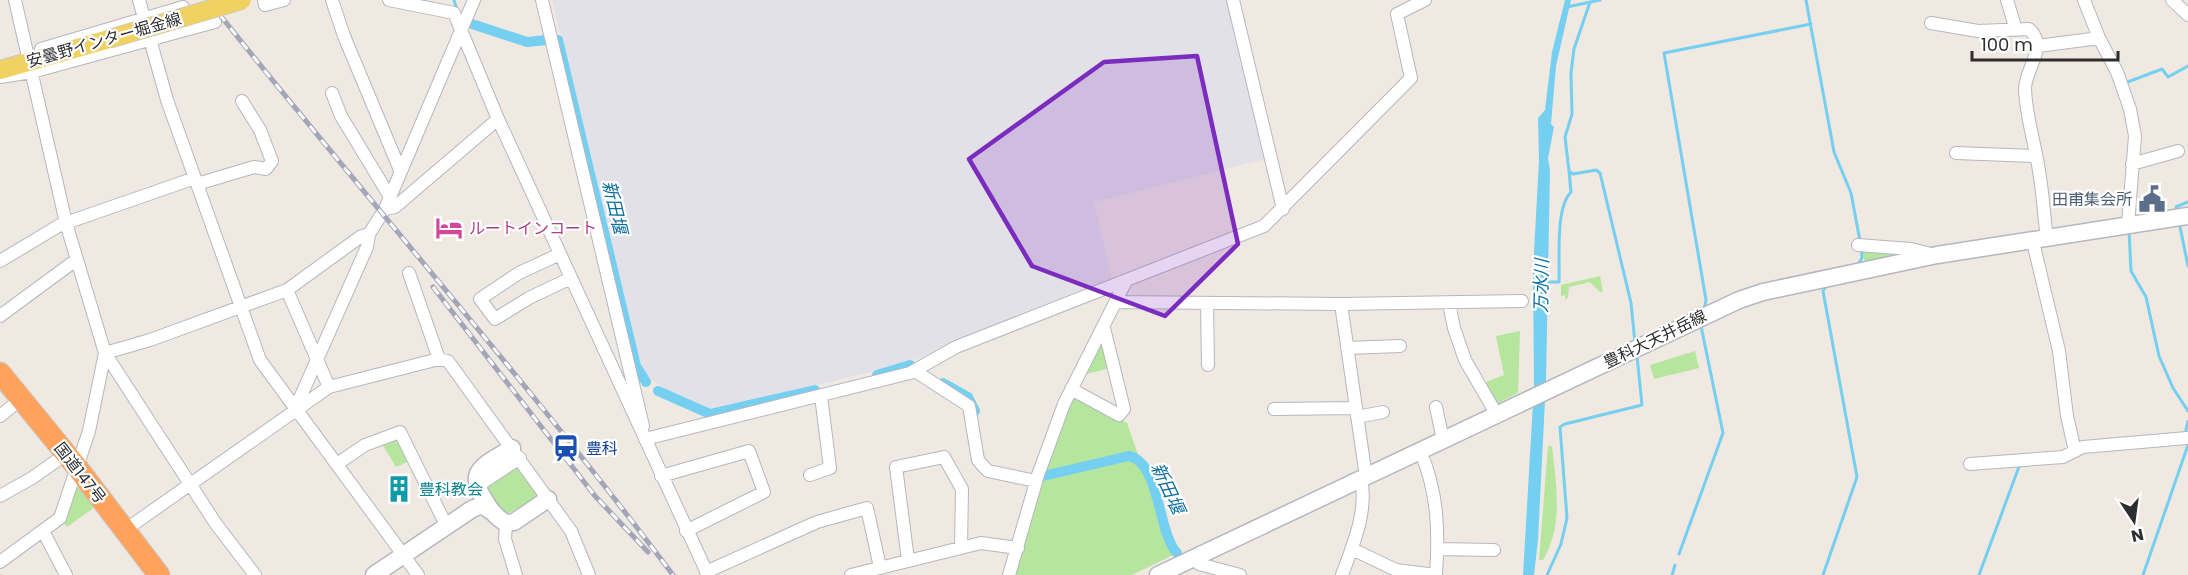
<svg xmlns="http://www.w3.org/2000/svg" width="2188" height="575" font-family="Poppins,'Noto Sans JP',sans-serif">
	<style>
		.industrial { fill: #e3e1e8 }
		.green { fill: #b6e59e }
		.water { fill: #75cff0 }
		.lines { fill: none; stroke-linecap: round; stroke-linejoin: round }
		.stream { stroke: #75cff0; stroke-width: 3 }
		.canal { stroke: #75cff0; stroke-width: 10 }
		.street-casing { stroke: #b4b7c1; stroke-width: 14 }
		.secondary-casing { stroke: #b4b7c1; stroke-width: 19 }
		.primary-casing { stroke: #c9c9c9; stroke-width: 20 }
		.highway-casing { stroke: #c9c9c9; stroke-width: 23 }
		.street { stroke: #fff; stroke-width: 12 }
		.secondary { stroke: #fff; stroke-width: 16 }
		.primary { stroke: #f2d163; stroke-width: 18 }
		.highway { stroke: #ffa35c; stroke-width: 21 }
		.rail-casing { stroke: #a3a6b8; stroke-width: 5 }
		.rail { stroke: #fff; stroke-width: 3; stroke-dasharray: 9; stroke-linecap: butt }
		.primary-bridge-casing { stroke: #c9c9c9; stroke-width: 20; stroke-linecap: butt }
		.primary-bridge { stroke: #f2d163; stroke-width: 18 }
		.marked { fill: #7b2cbf; fill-opacity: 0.2; stroke: #7b2cbf; stroke-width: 4.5; stroke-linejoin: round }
		.labels { text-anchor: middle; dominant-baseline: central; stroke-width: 4.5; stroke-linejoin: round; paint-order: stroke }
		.street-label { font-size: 16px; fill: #2e2e2e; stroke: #fff }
		.service-label { font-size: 16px; fill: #4e5e75; stroke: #fff; text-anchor: end }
		.hotel-label { font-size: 16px; fill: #b23c85; stroke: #fff; text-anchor: start }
		.transit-label { font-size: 16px; fill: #164399; stroke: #fff; text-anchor: start }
		.culture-label { font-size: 16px; fill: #0d838f; stroke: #fff; text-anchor: start }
		.water-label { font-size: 18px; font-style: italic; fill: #0d6fa3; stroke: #fff }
	</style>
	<rect width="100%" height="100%" fill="#efe9e1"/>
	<!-- industrial -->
	<path class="industrial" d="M552 0H1228L1266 159 1094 202 1112 279 905 364 710 410 670 392 649 378 642 369Z"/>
	<!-- green -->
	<path class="green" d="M1862 249 1918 253 1865 263Z
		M1600 276 1603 292H1600L1590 282 1569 287 1568 298 1565 299V295L1561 296V285Z
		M1520 331 1518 393 1496 404 1486 382 1504 375 1496 336Z
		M1101 345H1104L1110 368 1086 374Z
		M1695 351 1699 368 1654 379 1650 365Z
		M1071 395 1127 423 1173 555 1132 575H1011L1040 479Z
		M399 438 411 460 396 467 382 444Z
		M1548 446H1552C1556 485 1564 525 1543 560H1539Z
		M516 466 536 494 535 498 509 513 501 511 486 486Z
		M75 483 95 507 67 527 63 522Z"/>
	<!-- water -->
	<path class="water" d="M1565 0H1571L1556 66 1551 124 1554 127 1548 158 1550 170 1546 380 1538 540 1534 575H1523L1534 386 1533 271 1539 160 1538 118 1545 110 1552 52Z"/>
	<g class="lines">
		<!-- stream -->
		<path class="stream" d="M454 0 457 10
			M1806 0 1834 152 1851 193 1860 241
			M1590 2 1574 49 1571 73 1572 114 1565 137 1569 171 1573 174 1596 170 1600 173 1631 303 1635 343
			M1567 7 1600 0
			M2125 83 2162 69 2168 77 2188 66
			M2177 213 2176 207 2188 202
			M2179 222 2188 266
			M2129 230 2131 271 2146 297 2159 356 2173 388 2188 411
			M1857 266 1862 258 1861 247
			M1543 282H1559C1560 259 1555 208 1571 192L1569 171
			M1704 311 1706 300 1664 53 1811 24
			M2185 434 2188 421
			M1679 554 1723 433 1701 326
			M1547 575 1561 544 1567 518 1560 427 1565 424 1642 405 1637 356
			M1672 575 1675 565
			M1823 575 1857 477 1823 291 1826 286
			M1979 575 2020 464
			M2143 575 2188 445"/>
		<!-- canal -->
		<path class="canal" d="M469 23 527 42 547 40
			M555 40H558L636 366 646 382
			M877 375 910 365
			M943 383 968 397 975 411
			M658 391 710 414 815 390
			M1043 476 1129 456C1160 462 1158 534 1177 553"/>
		<defs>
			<path id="street" d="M15 0 66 223 105 353 216 524 255 575
				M139 0 167 100 260 360 418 575
				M264 0 265 5 284 0
				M332 0 344 36 400 170
				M389 0 454 13 498 119 708 575
				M542 0 643 426
				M1233 0 1283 209
				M2007 0 2016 30
				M2084 0 2099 38 2117 72 2130 109 2135 136 2128 225
				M2172 0 2188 15
				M1931 23 1978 31 2029 29C2049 47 2025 68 2025 89 2026 117 2035 143 2039 171 2043 193 2044 217 2047 239
				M189 29 215 22
				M2038 46 2099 38
				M0 77 32 72 189 29 183 7 41 49
				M332 93 341 116 390 197
				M1956 153 2035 156
				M2132 164 2178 151
				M197 184 254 167 266 169 272 161 260 130 242 101
				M385 209 395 207 498 119
				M2033 242 2059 351 2067 416 2075 451
				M1858 245 1911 249 1931 254
				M560 254 519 273 480 299 495 319 529 298 571 278
				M0 261 60 225 195 178
				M409 273 439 359
				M287 290 329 387
				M1118 302 1341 304 1522 301
				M1207 303 1208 365
				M1449 303 1454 328 1465 360 1497 415
				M1341 304 1366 477
				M0 316 76 260
				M1347 348 1400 346
				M105 353 150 340 287 290 360 237 369 234
				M915 371 969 406 978 460 983 466 988 471 1036 481
				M1071 389 1119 415 1124 409 1104 328
				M296 407 367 247 369 234 385 209 474 0
				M1436 407 1443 440
				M1274 409 1356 408
				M0 416 21 399
				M1357 417 1383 412
				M645 439 910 373 956 347 1264 226 1411 78 1397 14 1425 0
				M1420 451C1438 491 1439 532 1436 575
				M337 464 365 445 400 432 447 527
				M1970 464 2063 457 2083 447 2187 438
				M810 475 830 468 821 396
				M661 476 749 451 764 492 686 531
				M476 487 520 458
				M0 496 32 478 66 454
				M506 523 505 539 516 575
				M125 530 329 387 439 359 448 361 571 531 589 575
				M43 531 66 575
				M1352 549 1396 570 1436 575
				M1438 549 1494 550
				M908 560 896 467 944 457 962 489 961 547
				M0 562 60 518 89 431 105 353
				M1199 564 1240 575
				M706 572 817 522 867 508 880 567
				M851 575 981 543 1018 548
				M1009 575 1038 475 1064 404 1126 281
				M1342 575C1353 545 1368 511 1361 479"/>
			<path id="secondary" d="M512 448C489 463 464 469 484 499 490 509 495 517 506 523L514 522 548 499
				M374 575 472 509 482 505 492 512
				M1158 575 1739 300 1763 292 1937 255 2188 216"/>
			<path id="primary" d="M0 70 109 39"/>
			<path id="highway" d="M0 373 76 466 159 575"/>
		</defs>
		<!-- street casing -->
		<use href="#street" class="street-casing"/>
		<!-- secondary casing -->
		<use href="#secondary" class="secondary-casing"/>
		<!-- primary casing -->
		<use href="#primary" class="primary-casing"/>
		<!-- highway casing -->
		<use href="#highway" class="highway-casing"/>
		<!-- street -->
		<use href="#street" class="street"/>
		<!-- secondary -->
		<use href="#secondary" class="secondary"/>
		<!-- primary -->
		<use href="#primary" class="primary"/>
		<!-- highway -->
		<use href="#highway" class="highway"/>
		<defs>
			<path id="rail" d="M208 0C361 193 525 378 673 575
				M433 287 595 496 648 552"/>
		</defs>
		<!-- rail casing -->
		<use href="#rail" class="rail-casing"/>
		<!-- rail -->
		<use href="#rail" class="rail"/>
		<defs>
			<path id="primary-bridge" d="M109 39 242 0"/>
		</defs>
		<!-- primary-bridge casing -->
		<use href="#primary-bridge" class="primary-bridge-casing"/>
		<!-- primary-bridge -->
		<use href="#primary-bridge" class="primary-bridge"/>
	</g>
	<!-- marked area -->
	<path class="marked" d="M1197 56 1238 244 1165 316 1032 266 969 159 1104 62Z"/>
	<!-- icons -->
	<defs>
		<symbol id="civic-bare" viewBox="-9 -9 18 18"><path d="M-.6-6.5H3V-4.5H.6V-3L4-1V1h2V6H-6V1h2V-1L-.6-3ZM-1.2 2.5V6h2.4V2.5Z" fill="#5c6f8a" stroke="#fff" stroke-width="2.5" paint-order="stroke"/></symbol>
		<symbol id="hotel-bare" viewBox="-9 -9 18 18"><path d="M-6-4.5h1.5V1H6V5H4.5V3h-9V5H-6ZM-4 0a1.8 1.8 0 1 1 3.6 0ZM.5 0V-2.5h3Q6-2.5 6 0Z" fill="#d1479c" stroke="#fff" stroke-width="2.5" paint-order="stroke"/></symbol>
		<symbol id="station-bare" viewBox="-9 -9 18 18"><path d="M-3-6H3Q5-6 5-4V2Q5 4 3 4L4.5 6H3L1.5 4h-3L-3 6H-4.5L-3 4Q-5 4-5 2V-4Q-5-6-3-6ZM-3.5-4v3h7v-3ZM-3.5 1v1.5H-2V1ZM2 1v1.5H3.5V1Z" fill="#1a4fb4" stroke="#fff" stroke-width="2.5" paint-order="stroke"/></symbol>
		<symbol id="building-bare" viewBox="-9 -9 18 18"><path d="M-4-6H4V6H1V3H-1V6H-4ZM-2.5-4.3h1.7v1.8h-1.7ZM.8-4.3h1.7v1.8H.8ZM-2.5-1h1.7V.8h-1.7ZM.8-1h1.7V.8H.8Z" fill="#0f9aa8" stroke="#fff" stroke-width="2.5" paint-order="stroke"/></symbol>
	</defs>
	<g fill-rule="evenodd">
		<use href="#civic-bare" x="2133" y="180" width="38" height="38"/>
		<use href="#hotel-bare" x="430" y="209" width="38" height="38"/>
		<use href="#station-bare" x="547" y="429" width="38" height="38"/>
		<use href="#building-bare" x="380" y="470" width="38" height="38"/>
	</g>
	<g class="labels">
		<!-- street labels -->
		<g class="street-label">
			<text transform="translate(104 40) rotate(-16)">安曇野インター堀金線</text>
			<text transform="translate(1655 339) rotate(-26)">豊科大天井岳線</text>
			<text transform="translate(80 473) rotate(52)">国道147号</text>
		</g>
		<!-- service labels -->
		<g class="service-label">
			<text x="2132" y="199">田甫集会所</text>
		</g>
		<!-- hotel labels -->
		<g class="hotel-label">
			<text x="469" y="228">ルートインコート</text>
		</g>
		<!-- transit labels -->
		<g class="transit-label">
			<text x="586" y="448">豊科</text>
		</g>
		<!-- culture labels -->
		<g class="culture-label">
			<text x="419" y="489">豊科教会</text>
		</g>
		<!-- water labels -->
		<g class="water-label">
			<text transform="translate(615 207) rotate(77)">新田堰</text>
			<text transform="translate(1541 286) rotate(-89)">万水川</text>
			<text transform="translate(1168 488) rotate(65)">新田堰</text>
		</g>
	</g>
	<!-- north arrow -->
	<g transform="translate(2134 521) rotate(167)" stroke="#ffffff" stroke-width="4.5" paint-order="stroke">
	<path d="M0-4.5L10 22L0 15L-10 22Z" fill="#2e2e2e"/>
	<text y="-9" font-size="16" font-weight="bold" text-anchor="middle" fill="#2e2e2e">N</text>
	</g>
	<!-- scale -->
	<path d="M1972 51v9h146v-9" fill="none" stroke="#2e2e2e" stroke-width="3"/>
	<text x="1981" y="51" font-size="18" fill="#2e2e2e" stroke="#ffffff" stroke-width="4.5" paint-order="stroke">100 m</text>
</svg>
